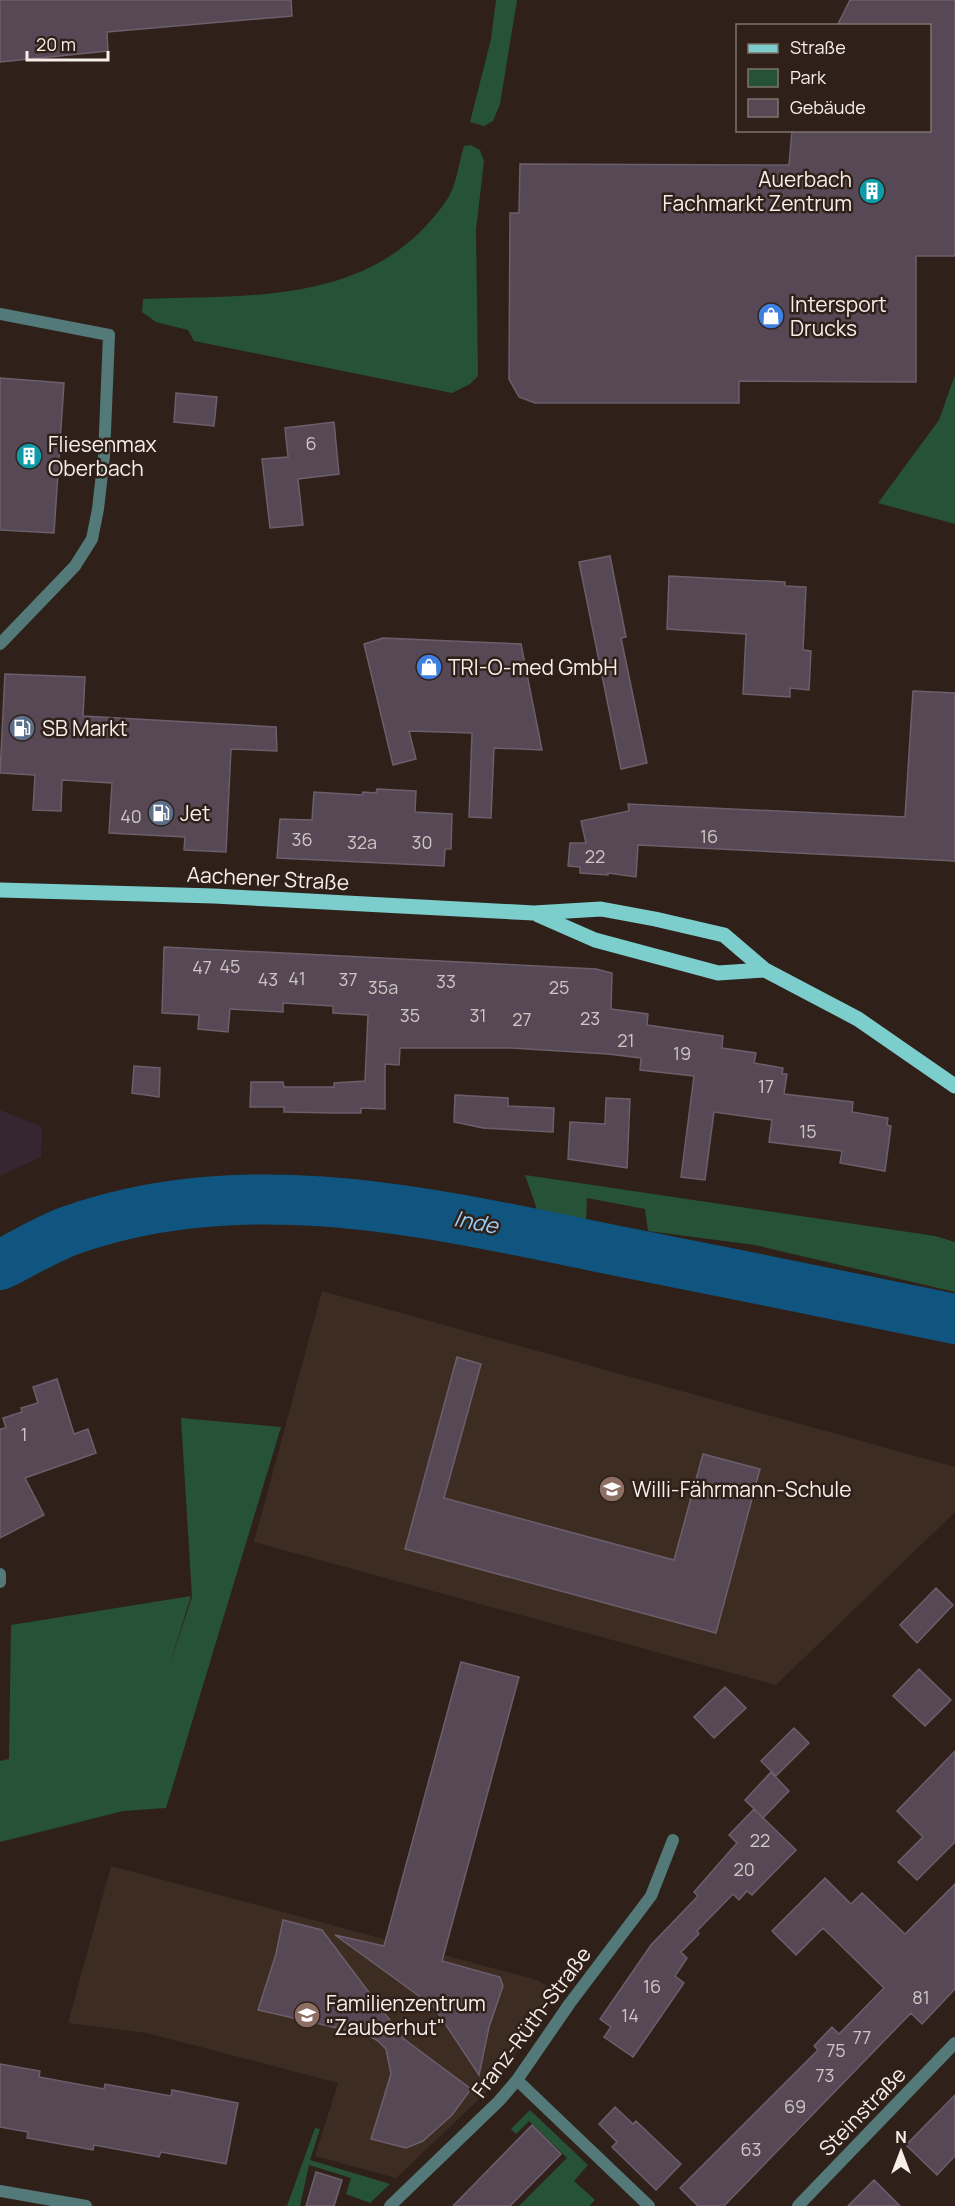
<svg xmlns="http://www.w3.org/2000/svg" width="955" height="2206" font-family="Manrope,sans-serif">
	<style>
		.industrial { fill: #352632 }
		.education { fill: #3c2c22 }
		.green { fill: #265238 }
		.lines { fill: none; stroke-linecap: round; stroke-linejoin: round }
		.river { stroke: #0f557f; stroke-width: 50 }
		.building { fill: #564955; stroke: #6c5e6a; stroke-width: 1.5 }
		.minor { stroke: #537978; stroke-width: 12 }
		.primary { stroke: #7ccecd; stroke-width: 15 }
		.labels { text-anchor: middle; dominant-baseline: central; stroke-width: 5; stroke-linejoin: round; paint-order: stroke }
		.number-label { font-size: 18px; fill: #cfc5c4 }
		.poi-label { font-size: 21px; fill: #f7eee9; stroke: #2f211a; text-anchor: start }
		.street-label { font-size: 21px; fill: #f7eee9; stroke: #2f211a }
		.water-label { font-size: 22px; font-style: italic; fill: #9bcdf3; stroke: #2f211a }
	</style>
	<rect width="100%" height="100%" fill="#2f211a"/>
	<!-- industrial -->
	<path class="industrial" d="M0 1110 42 1127 41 1157 0 1176Z"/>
	<!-- education -->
	<path class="education" d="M322 1291 955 1467V1512L776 1685 254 1542Z
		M111 1866 537 1980 545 1985 550 1995V2006L491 2088 396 2178 315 2156 338 2083 147 2033 68 2023Z"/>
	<!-- green -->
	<path class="green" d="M496 0H517L500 104 493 121 484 126 470 122 491 39Z
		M471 145 480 150 484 161 476 230 478 376 470 384 452 393 194 341 188 330 156 322 142 312 143 299C256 295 377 305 448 198 457 184 459 161 464 146Z
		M955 375V524L878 503 939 420Z
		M525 1175 935 1236 955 1242V1292L755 1245 648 1231 645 1209 587 1198 586 1222 539 1215Z
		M181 1418 281 1427 166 1808 123 1811 0 1842V1761L9 1759 11 1625 191 1596 168 1670 192 1597Z
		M530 2110 588 2165 574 2181 595 2200 589 2206H519L567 2158 529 2121 516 2134 511 2129Z
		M315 2128 320 2129 310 2160 390 2184 370 2203 346 2194 351 2178 309 2165 300 2206H287Z"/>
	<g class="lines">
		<!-- river -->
		<path class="river" d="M0 1265C22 1254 44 1241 66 1232 241 1167 433 1213 608 1249 724 1272 839 1295 955 1319"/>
	</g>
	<!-- building -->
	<path class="building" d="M0 0H291L292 16 107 32 108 51 0 62Z
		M850 0H955V256H916V382L739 381V403H535L519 397 509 379 510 213H519L520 164 789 165 792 130H930V26H837Z
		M0 378 64 383 54 533 0 530Z
		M176 393 217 397 214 426 174 422Z
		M334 422 339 474 298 479 303 525 270 528 262 459 288 457 285 428Z
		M610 556 626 637 621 638 647 763 621 769 579 562Z
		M669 576 785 582V586L806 587 803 650 811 651 809 690 790 688V697L743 694 746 634 667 629Z
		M383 638 521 644 542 750 494 748 491 818 469 817 472 733 409 731 416 759 393 765 364 644Z
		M5 674 85 677 83 716 276 727 277 751 231 749 226 852 184 850 185 837 109 833 112 783 62 780 61 811 33 810 35 775 0 773Z
		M913 691 955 693V861L638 845 636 877 608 873V875L580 873V867L568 866 570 843H586L581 821 629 811 628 804 905 817Z
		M377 789 416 791 415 812 452 814 451 849H445L444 866 277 858 280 819 312 820 314 792 362 795 363 792 376 793Z
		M164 947 596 969 612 973 611 1009 648 1014 647 1025 723 1036 722 1048 756 1053 754 1063 783 1068 782 1074H787L784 1094 853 1102 852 1112 888 1118 887 1125 891 1126 885 1171 840 1163 842 1151 769 1142 772 1120 714 1112 705 1180 681 1177 694 1076 640 1070 641 1058 608 1054 511 1048H400L399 1065 385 1064V1109L361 1108V1113H334L284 1112V1107H250L251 1082H283L284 1087H334V1083L365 1081 368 1015 333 1013V1006L283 1003V1012L230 1009 228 1032 198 1029 199 1015 162 1013Z
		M134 1066 160 1068 159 1097 132 1093Z
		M455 1095 508 1098V1106L554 1108 553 1132 483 1128 454 1122Z
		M606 1098 630 1099 627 1168 568 1159 570 1122 605 1124Z
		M457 1357 481 1364 444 1498 674 1560 703 1454 760 1469 716 1633 405 1549Z
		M57 1379 74 1434 88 1429 96 1453 25 1478 44 1515 0 1538V1429L6 1428 3 1418 22 1412 21 1408 38 1403 33 1387Z
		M936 1588 953 1605 917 1643 900 1625Z
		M461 1662 519 1677 442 1961 500 1977 503 1986 489 2027 479 2075 434 2007 335 1935 384 1946Z
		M919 1669 951 1700 925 1726 893 1696Z
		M725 1687 746 1708 714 1738 694 1717Z
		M794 1728 809 1743 776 1776 761 1761Z
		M955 1751V1842L917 1880 898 1862 923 1837 897 1811Z
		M771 1772 789 1791 763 1818 745 1800Z
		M754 1809 796 1850 752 1895 747 1891 739 1900 733 1894 697 1931 699 1934 681 1952 687 1958 675 1976 684 1983 633 2057 604 2037 611 2027 600 2019 651 1945 698 1896 694 1892 737 1843 729 1835Z
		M825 1878 851 1904 862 1893 905 1934 955 1884V1989L922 2024 911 2013 724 2206H698L680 2188 818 2050 814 2046 832 2027 839 2034 884 1988 823 1928 796 1955 772 1931Z
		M283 1920 322 1930 404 2039 471 2089 452 2115 423 2141 406 2148 371 2139 391 2074 386 2049 378 2041 368 2035 258 2010 276 1954Z
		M0 2064 40 2071 39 2077 104 2089 105 2084 171 2096 172 2090 238 2103 226 2164 161 2152 159 2157 94 2145 93 2150 27 2138 28 2132 0 2127Z
		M955 2095V2156L937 2175 906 2145Z
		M615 2107 633 2124 636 2121 681 2164 656 2190 612 2147 617 2142 599 2124Z
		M532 2125 561 2154 510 2206H453Z
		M316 2172 342 2180 334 2206H306Z
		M874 2180 900 2206H848Z"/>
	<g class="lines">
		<!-- minor -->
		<path class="minor" d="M0 314 109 335 104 456 98 509 92 539 75 566 0 644
			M0 1574V1582
			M517 2080 649 2206
			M0 2191 86 2206
			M390 2206 499 2101 517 2080 570 2003 651 1896 673 1840
			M798 2206 955 2043"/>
		<!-- primary -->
		<path class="primary" d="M0 890 214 896 534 913 601 909 655 919 724 935 765 970 858 1019 955 1086
			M538 915 595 940 718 973 765 970"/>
	</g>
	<!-- icons -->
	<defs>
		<symbol id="building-disc" viewBox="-11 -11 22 22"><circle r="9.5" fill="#0f9aa8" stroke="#2f211a"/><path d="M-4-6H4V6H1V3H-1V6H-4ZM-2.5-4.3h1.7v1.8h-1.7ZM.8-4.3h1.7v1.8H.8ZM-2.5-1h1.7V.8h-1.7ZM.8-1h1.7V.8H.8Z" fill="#fff"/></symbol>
		<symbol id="shop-disc" viewBox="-11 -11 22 22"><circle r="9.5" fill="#3f7fe0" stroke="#2f211a"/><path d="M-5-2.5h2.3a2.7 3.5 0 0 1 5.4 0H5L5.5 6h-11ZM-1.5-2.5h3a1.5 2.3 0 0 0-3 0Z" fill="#fff"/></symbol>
		<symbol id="fuel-disc" viewBox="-11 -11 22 22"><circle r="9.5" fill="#5c6f8a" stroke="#2f211a"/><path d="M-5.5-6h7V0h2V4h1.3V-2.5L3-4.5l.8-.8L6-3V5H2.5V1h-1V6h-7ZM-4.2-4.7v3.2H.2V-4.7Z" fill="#fff"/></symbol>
		<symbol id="school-disc" viewBox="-11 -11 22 22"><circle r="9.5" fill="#8d6e63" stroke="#2f211a"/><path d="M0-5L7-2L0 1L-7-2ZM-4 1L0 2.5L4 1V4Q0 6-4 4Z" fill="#fff"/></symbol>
	</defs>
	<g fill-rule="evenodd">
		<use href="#building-disc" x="857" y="176" width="30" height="30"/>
		<use href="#shop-disc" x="756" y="301" width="30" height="30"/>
		<use href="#building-disc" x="14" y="441" width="30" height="30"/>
		<use href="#shop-disc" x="414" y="652" width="30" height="30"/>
		<use href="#fuel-disc" x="7" y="713" width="30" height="30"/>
		<use href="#fuel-disc" x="146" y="798" width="30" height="30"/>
		<use href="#school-disc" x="597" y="1474" width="30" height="30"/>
		<use href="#school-disc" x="292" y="2000" width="30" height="30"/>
	</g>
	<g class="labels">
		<!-- number labels -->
		<g class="number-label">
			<text x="311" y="443">6</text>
			<text x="131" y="816">40</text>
			<text x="709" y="836">16</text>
			<text x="302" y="839">36</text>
			<text x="362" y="842">32a</text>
			<text x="422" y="842">30</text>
			<text x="595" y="856">22</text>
			<text x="230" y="966">45</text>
			<text x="202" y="967">47</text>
			<text x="297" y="978">41</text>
			<text x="268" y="979">43</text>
			<text x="348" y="979">37</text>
			<text x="446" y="981">33</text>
			<text x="383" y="987">35a</text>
			<text x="559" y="987">25</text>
			<text x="410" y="1015">35</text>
			<text x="478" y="1015">31</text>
			<text x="590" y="1018">23</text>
			<text x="522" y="1019">27</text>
			<text x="626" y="1040">21</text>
			<text x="682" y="1053">19</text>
			<text x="766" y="1086">17</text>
			<text x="808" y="1131">15</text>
			<text x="24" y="1434">1</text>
			<text x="760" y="1840">22</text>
			<text x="744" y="1869">20</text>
			<text x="652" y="1986">16</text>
			<text x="921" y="1997">81</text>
			<text x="630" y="2015">14</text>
			<text x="862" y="2037">77</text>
			<text x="836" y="2050">75</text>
			<text x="825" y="2075">73</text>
			<text x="795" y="2106">69</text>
			<text x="751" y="2149">63</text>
		</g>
		<!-- poi labels -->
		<g class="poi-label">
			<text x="852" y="179" text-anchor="end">Auerbach<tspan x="852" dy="24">Fachmarkt Zentrum</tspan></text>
			<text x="790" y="304">Intersport<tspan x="790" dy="24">Drucks</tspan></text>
			<text x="48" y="444">Fliesenmax<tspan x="48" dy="24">Oberbach</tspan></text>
			<text x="448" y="667">TRI-O-med GmbH</text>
			<text x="42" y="728">SB Markt</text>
			<text x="180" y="813">Jet</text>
			<text x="632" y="1489">Willi-Fährmann-Schule</text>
			<text x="326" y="2003">Familienzentrum<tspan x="326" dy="24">"Zauberhut"</tspan></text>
		</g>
		<!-- street labels -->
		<g class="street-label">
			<text transform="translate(268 878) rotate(3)">Aachener Straße</text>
			<text transform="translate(531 2022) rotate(-53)">Franz-Rüth-Straße</text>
			<text transform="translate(862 2111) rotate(-46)">Steinstraße</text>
		</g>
		<!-- water labels -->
		<g class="water-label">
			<text transform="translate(476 1222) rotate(11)">Inde</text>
		</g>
	</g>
	<!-- legend -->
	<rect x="736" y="24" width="195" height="108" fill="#2f211a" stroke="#7f736d" stroke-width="1.5"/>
	<rect x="748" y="44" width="30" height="9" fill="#7ccecd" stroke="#7f736d" stroke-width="1.5"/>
	<text x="790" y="54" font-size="18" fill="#f7eee9">Straße</text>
	<rect x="748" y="69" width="30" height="18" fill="#265238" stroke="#7f736d" stroke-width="1.5"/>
	<text x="790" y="84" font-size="18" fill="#f7eee9">Park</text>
	<rect x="748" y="99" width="30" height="18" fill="#564955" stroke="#7f736d" stroke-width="1.5"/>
	<text x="790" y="114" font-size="18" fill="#f7eee9">Gebäude</text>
	<!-- north arrow -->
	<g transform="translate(901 2152)" stroke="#2f211a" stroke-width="4.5" paint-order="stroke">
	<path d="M0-4.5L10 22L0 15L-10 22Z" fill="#f7eee9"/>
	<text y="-9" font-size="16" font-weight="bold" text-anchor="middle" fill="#f7eee9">N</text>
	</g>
	<!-- scale -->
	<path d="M27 51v9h81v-9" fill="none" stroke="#f7eee9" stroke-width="3"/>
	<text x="36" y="51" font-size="18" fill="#f7eee9" stroke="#2f211a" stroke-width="4.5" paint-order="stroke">20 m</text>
</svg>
